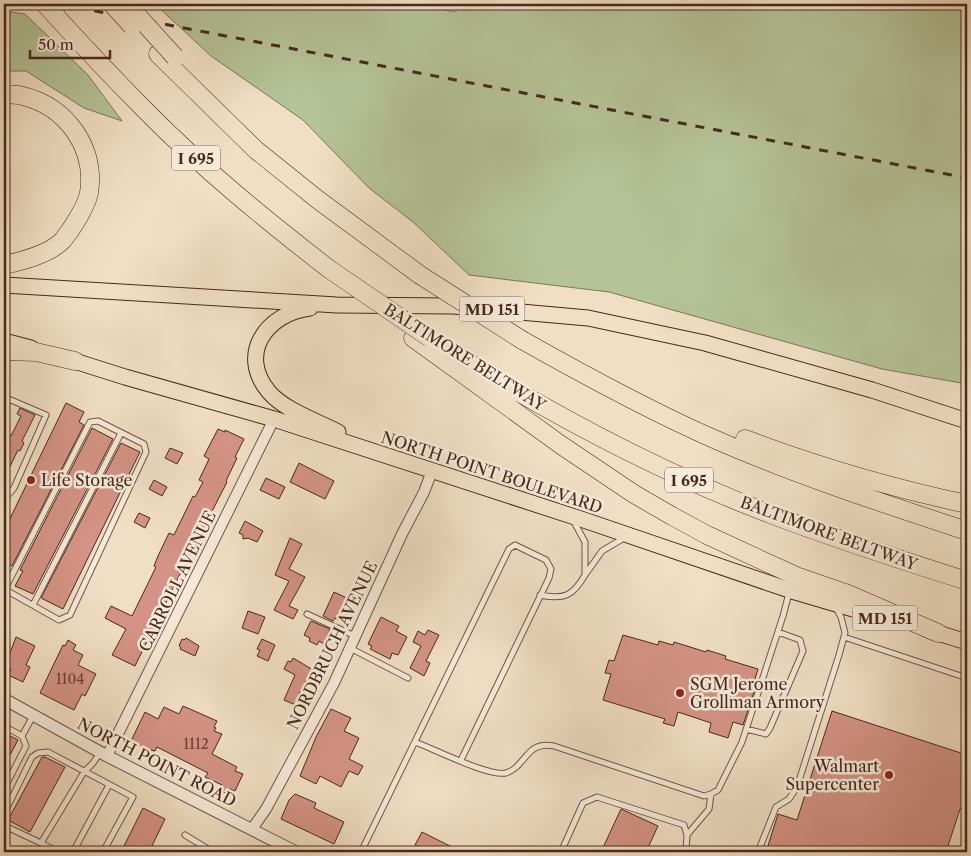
<svg xmlns="http://www.w3.org/2000/svg" width="971" height="856" font-family="'Libre Caslon Text',serif">
	<style>
		.green { fill: #b5c398; stroke: #7f765a }
		.building { fill: #d49386; stroke: #49281c }
		.lines { fill: none; stroke-linecap: round; stroke-linejoin: round }
		.service-casing { stroke: #735646; stroke-width: 7 }
		.minor-casing { stroke: #735646; stroke-width: 12 }
		.tertiary-casing { stroke: #735646; stroke-width: 13 }
		.primary-casing { stroke: #49281c; stroke-width: 17 }
		.motorway-casing { stroke: #49281c; stroke-width: 19 }
		.service { stroke: #f6ead9; stroke-width: 5 }
		.minor { stroke: #f6ead9; stroke-width: 10 }
		.tertiary { stroke: #f6ead9; stroke-width: 11 }
		.primary { stroke: #f1dfc5; stroke-width: 15 }
		.motorway { stroke: #f1dfc5; stroke-width: 18 }
		.rail { stroke: #49281c; stroke-width: 3; stroke-dasharray: 9 9; stroke-linecap: butt }
		.motorway-bridge-casing { stroke: #49281c; stroke-width: 19; stroke-linecap: butt }
		.motorway-bridge { stroke: #f1dfc5; stroke-width: 18 }
		.poi-dot { fill: #8f2418; stroke: #f6ead9; stroke-width: 2 }
		.labels { text-anchor: middle; dominant-baseline: central; stroke-width: 5; stroke-linejoin: round; paint-order: stroke }
		.number-label { font-size: 14px; fill: #6c4336 }
		.shield { fill: #f6ead9; stroke: #7d6255; stroke-width: 1 }
		.shield-label { font-size: 15px; font-weight: bold; fill: #49281c }
		.street-label { font-size: 16px; fill: #49281c; stroke: #f6ead9 }
		.poi-label { font-size: 16px; fill: #49281c; stroke: #f6ead9; text-anchor: start }
	</style>
	<rect width="100%" height="100%" fill="#f1dfc5"/>
	<filter id="stains"><feTurbulence type="fractalNoise" baseFrequency=".004" numOctaves="4"/><feColorMatrix values="0 0 0 0 .2 0 0 0 0 .09 0 0 0 0 .02 0 0 0 .5 -.17"/></filter>
	<radialGradient id="worn" r=".72"><stop offset=".6" stop-color="#630" stop-opacity="0"/><stop offset="1" stop-color="#630" stop-opacity=".3"/></radialGradient>
	<!-- green -->
	<path class="green" d="M155 4H420L454 12 466 4H967V384L882 369 609 292 469 275 413 222 369 188 303 120 211 56Z
		M4 11 25 14 88 75 122 121 84 108 26 71H4Z"/>
	<!-- building -->
	<path class="building" d="M66 403 84 412 79 422 84 425 12 566 4 562V531Z
		M20 408 35 415 22 441 24 443 20 451 18 450 4 479V452L8 445 4 443V439L7 434 11 436 21 416 17 414Z
		M92 428 113 439 33 594 15 586 23 571 20 570Z
		M218 429 225 432V430L244 439 235 457 237 458 226 481 227 482 180 574 135 666 112 655 126 629 105 618 111 606 132 616 156 567 154 566 158 556 169 533 174 535 193 496 195 497 203 482 199 480 209 459 204 456Z
		M121 443 140 452 63 609 41 598Z
		M170 448 183 453 177 464 165 458Z
		M299 463 334 481 325 499 290 482Z
		M266 478 285 487 279 499 260 490Z
		M154 480 167 487 162 496 149 489Z
		M139 513 150 518 145 528 134 522Z
		M245 521 263 531 257 542 248 538 243 539V535L239 533Z
		M290 538 302 544 289 569 305 577 289 606 298 610 293 619 274 610 289 581 275 575Z
		M334 592 349 599 339 620 335 618 333 621 323 616Z
		M248 611 265 617 258 634 242 628Z
		M381 617 399 626 396 631 407 637 398 655 392 653 390 659 370 649 372 646 368 644Z
		M311 621 330 629 324 644 319 641 317 645 309 641 310 638 304 635Z
		M428 630 439 635 426 661 430 663 424 676 410 668 421 646 413 642 418 631 425 635Z
		M623 635 658 645 659 641 673 645 674 642 706 652 707 650 726 656 725 659 758 669 753 685 756 686 743 725 733 722 728 738 709 732 711 723 678 712 674 726 663 723 665 719 603 700 611 674 605 673 609 660 614 661Z
		M16 637 35 646 26 665 30 667 23 682 8 675 11 669 5 666Z
		M186 638 199 646 195 656 180 649 181 648 179 646 182 639 184 640Z
		M262 639 275 645 268 661 257 656 260 650 257 649Z
		M68 640 76 645 73 650 83 655 78 665 96 674 85 696 82 694 74 710 40 693 63 645 65 646Z
		M293 658 315 671 310 681 307 679 299 694 303 696 298 706 284 700 295 675 284 669 288 661 291 662Z
		M183 706 217 721 214 727 216 728 214 731 222 734 212 754 237 767 235 771 243 774 235 791 230 789 227 794 220 790 222 785 205 777 208 773 157 747 155 751 150 750 131 741 145 712 158 719 164 707 179 714Z
		M331 709 351 718 344 731 359 738 349 759 363 766 358 775 349 771 341 787 320 776 316 784 300 776 316 737Z
		M832 711 967 755V794L963 806 960 809 946 852H766L778 814 797 820Z
		M4 733 18 740 4 766Z
		M42 757H45L65 767 30 832 8 820Z
		M295 794 316 803 314 808 344 822 334 844 281 819 289 800Z
		M143 808 165 819 149 852H121Z
		M621 809 658 826 646 852H601Z
		M422 832 462 852H428L415 845Z"/>
	<g class="lines">
		<defs>
			<path id="service" d="M4 397 46 415 14 488 8 495 4 494
				M573 520 585 542V575L602 551 624 538
				M4 589 59 620 70 615 146 452 144 444 98 421 90 422 5 589
				M540 595C564 600 573 596 585 575
				M33 605 121 433
				M307 614 355 636
				M844 637 967 678
				M350 648 408 678
				M4 726 22 736
				M746 729 766 734 770 728 803 651 800 640 778 632
				M415 742C434 749 489 777 506 773 526 767 526 740 554 746L704 796 711 794 718 790 742 742 783 616 789 593
				M4 789 26 746 22 736 33 716
				M4 814 32 757 38 753 48 752 133 797 103 852
				M4 822 7 827 41 843
				M185 835 213 852
				M687 835 709 809 711 794
				M58 852 41 843 84 772 93 763 100 753
				M73 852 109 785
				M361 852 509 549 515 545 546 560 551 569 549 578 461 760
				M561 852 583 803 597 797 684 825 687 835 686 852
				M758 852 776 807 789 799 797 787 839 655 845 633 841 617 836 608
				M963 852 967 836"/>
			<path id="minor" d="M107 756 274 419
				M252 829 266 809 334 683 402 534 424 492 432 471"/>
			<path id="tertiary" d="M4 699 107 756 296 852"/>
			<path id="primary" d="M4 285 337 305 453 306 588 318 705 343 872 390 967 421
				M310 308C267 313 237 354 269 392 284 410 317 421 338 432
				M4 341 31 348
				M65 358 125 377 274 419 578 518 792 591 894 621
				M928 630 967 642"/>
			<path id="motorway" d="M45 4C78 41 112 77 147 112 203 169 266 220 329 269
				M158 54 256 150 317 199 420 275
				M4 94C10 95 17 94 23 96 67 107 96 148 89 193 86 207 72 229 63 240 50 254 22 261 4 265
				M413 338 561 445 634 494 672 516 707 535 796 576 848 594 938 633
				M522 340C584 375 648 410 714 439 796 475 882 503 967 531
				M441 345C545 411 655 470 770 514 835 539 901 560 967 581
				M4 351 36 352 75 361
				M745 439C817 466 891 488 967 504"/>
		</defs>
		<!-- service casing -->
		<use href="#service" class="service-casing"/>
		<!-- minor casing -->
		<use href="#minor" class="minor-casing"/>
		<!-- tertiary casing -->
		<use href="#tertiary" class="tertiary-casing"/>
		<!-- primary casing -->
		<use href="#primary" class="primary-casing"/>
		<!-- motorway casing -->
		<use href="#motorway" class="motorway-casing"/>
		<!-- service -->
		<use href="#service" class="service"/>
		<!-- minor -->
		<use href="#minor" class="minor"/>
		<!-- tertiary -->
		<use href="#tertiary" class="tertiary"/>
		<!-- primary -->
		<use href="#primary" class="primary"/>
		<!-- motorway -->
		<use href="#motorway" class="motorway"/>
		<!-- rail -->
		<path class="rail" d="M59 4 967 178"/>
		<defs>
			<path id="motorway-bridge" d="M112 4 132 26
				M127 4 175 57
				M329 269 430 338
				M420 275 522 340"/>
		</defs>
		<!-- motorway-bridge casing -->
		<use href="#motorway-bridge" class="motorway-bridge-casing"/>
		<!-- motorway-bridge -->
		<use href="#motorway-bridge" class="motorway-bridge"/>
	</g>
	<!-- markers -->
	<g class="poi-dot">
		<circle cx="31" cy="480" r="5"/>
		<circle cx="680" cy="693" r="5"/>
		<circle cx="889" cy="775" r="5"/>
	</g>
	<g class="labels">
		<!-- number labels -->
		<g class="number-label">
			<text x="70" y="679">1104</text>
			<text x="196" y="744">1112</text>
		</g>
		<!-- shield labels -->
		<g class="shield">
			<rect x="172" y="145.5" width="48" height="25" rx="4"/>
			<rect x="459.5" y="296.5" width="65" height="25" rx="4"/>
			<rect x="665" y="467.5" width="48" height="25" rx="4"/>
			<rect x="852.5" y="605.5" width="65" height="25" rx="4"/>
		</g>
		<g class="shield-label">
			<text x="196" y="158">I 695</text>
			<text x="492" y="309">MD 151</text>
			<text x="689" y="480">I 695</text>
			<text x="885" y="618">MD 151</text>
		</g>
		<!-- street labels -->
		<g class="street-label">
			<text transform="translate(465 357) rotate(32)">BALTIMORE BELTWAY</text>
			<text transform="translate(492 472) rotate(18)">NORTH POINT BOULEVARD</text>
			<text transform="translate(829 533) rotate(20)">BALTIMORE BELTWAY</text>
			<text transform="translate(177 581) rotate(-64)">CARROLL AVENUE</text>
			<text transform="translate(332 645) rotate(-64)">NORDBRUCH AVENUE</text>
			<text transform="translate(157 762) rotate(27)">NORTH POINT ROAD</text>
		</g>
		<!-- poi labels -->
		<g class="poi-label">
			<text x="41" y="480">Life Storage</text>
			<text x="690" y="684">SGM Jerome<tspan x="690" dy="18">Grollman Armory</tspan></text>
			<text x="879" y="766" text-anchor="end">Walmart<tspan x="879" dy="18">Supercenter</tspan></text>
		</g>
	</g>
	<!-- margin -->
	<rect width="971" height="856" fill="none" stroke="#f1dfc5" stroke-width="20"/>
	<rect x="5" y="5" width="961" height="846" fill="none" stroke="#49281c" stroke-width="2.5"/>
	<rect x="10" y="10" width="951" height="836" fill="none" stroke="#49281c"/>
	<!-- scale -->
	<path d="M30 50v8h80v-8" fill="none" stroke="#49281c" stroke-width="2.5"/>
	<text x="38" y="50" font-size="15" fill="#49281c" stroke="#f6ead9" stroke-width="4" paint-order="stroke">50 m</text>
	<rect width="100%" height="100%" filter="url(#stains)"/>
	<rect width="100%" height="100%" fill="url(#worn)"/>
</svg>
